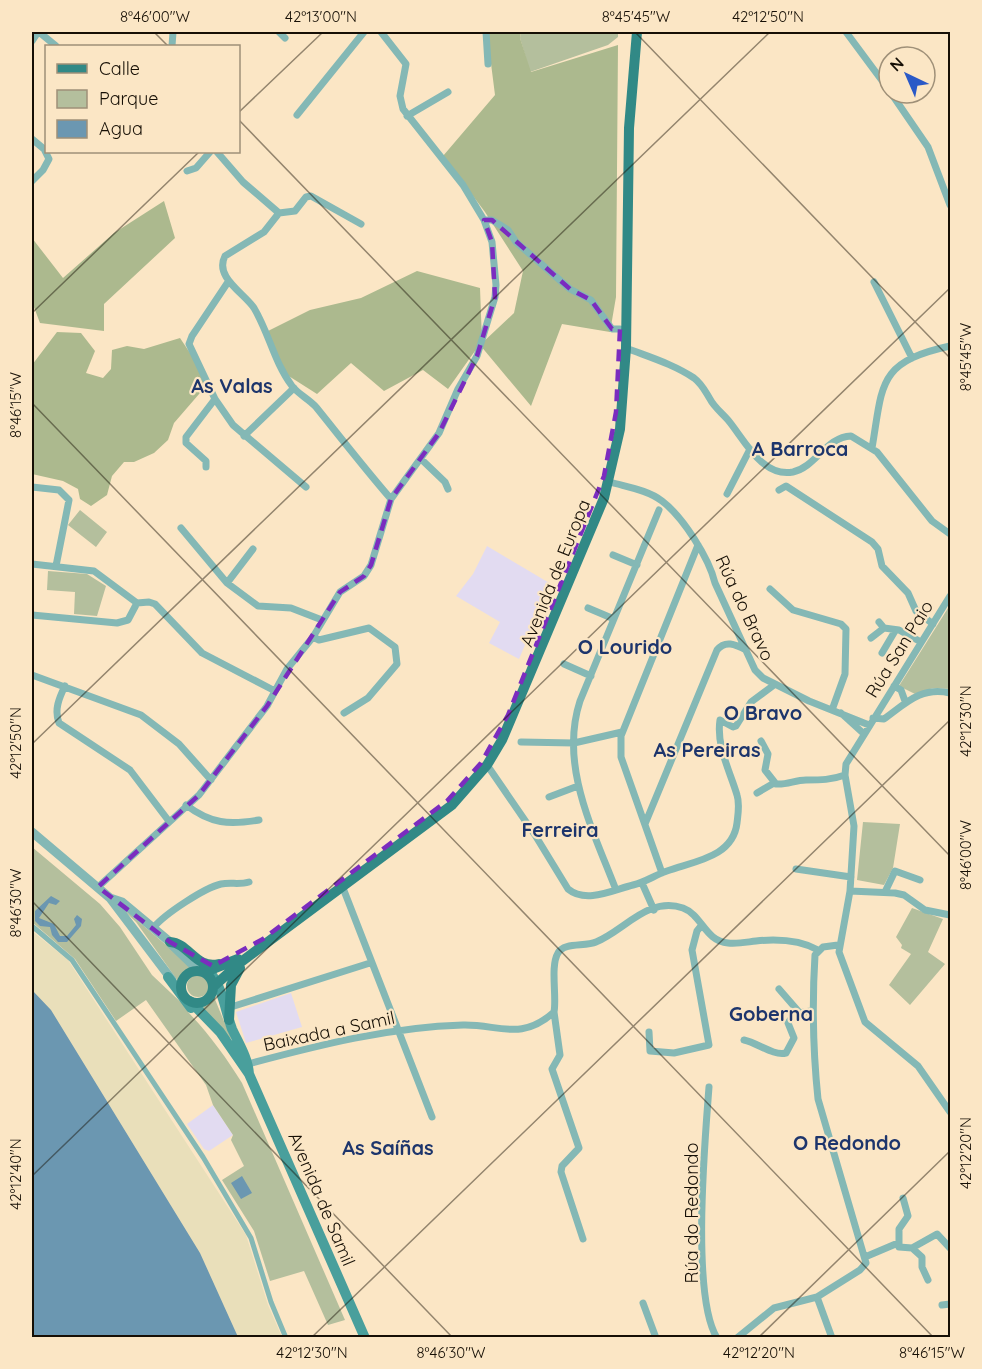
<svg xmlns="http://www.w3.org/2000/svg" width="982" height="1369" font-family="Quicksand,sans-serif">
	<style>
		.commercial { fill: #e2dbf1 }
		.green { fill: #b4bf9d }
		.forest { fill: #acb98e }
		.sand { fill: #e9dfba }
		.water { fill: #6b97b1 }
		.lines { fill: none; stroke-linecap: round; stroke-linejoin: round }
		.pedestrian { stroke: #84b8b5; stroke-width: 5 }
		.minor { stroke: #84b8b5; stroke-width: 7 }
		.tertiary { stroke: #84b8b5; stroke-width: 9 }
		.secondary { stroke: #499f9c; stroke-width: 10 }
		.primary { stroke: #318986; stroke-width: 10 }
		.marked { fill: none; stroke: #7b2cbf; stroke-width: 4.5; stroke-dasharray: 12 8; stroke-linejoin: round }
		.ticks { fill: none; stroke: #160f05; stroke-width: 1.5; stroke-opacity: 0.45 }
		.labels { text-anchor: middle; dominant-baseline: central; stroke-width: 4.5; stroke-linejoin: round; paint-order: stroke }
		.street-label { font-size: 18px; fill: #160f05; stroke: #fbe6c5 }
		.neighbourhood-label { font-size: 20px; font-weight: bold; fill: #1d356c; stroke: #fbe6c5 }
		.neatline { fill: none; stroke: #160f05; stroke-width: 2 }
		.ticks-label { font-size: 15px; text-anchor: middle; fill: #160f05 }
	</style>
	<rect width="100%" height="100%" fill="#fbe6c5"/>
	<!-- commercial -->
	<path class="commercial" d="M487 546 551 584 519 659 489 643 500 622 456 596 473 574Z
		M291 993 302 1027 246 1043 236 1012Z
		M213 1105 233 1135 209 1151 204 1149 187 1124Z"/>
	<!-- green -->
	<path class="green" d="M521 32H618V37L608 45 530 72 520 38Z
		M80 510 107 532 96 547 68 525Z
		M48 571 87 574 106 586 97 616 74 614 75 592 47 590Z
		M950 605V689L933 688 915 694 899 686Z
		M863 822 900 824 893 868 884 885 857 880Z
		M32 847 100 904 120 927 152 975 189 1010 188 1012C209 1034 226 1057 242 1083L345 1320 328 1325 304 1271 270 1281 254 1231 222 1180 244 1166 231 1140 233 1135 213 1105 206 1085 146 1000 116 1021 75 959 32 922Z
		M113 900 192 967 184 972 178 981 136 922Z
		M912 908 943 919 928 952 945 964 910 1005 889 985 911 954 901 948 902 945 896 937Z
		M187 986a11 11 0 1 1 22 0a11 11 0 1 1-22 0Z
		M214 997 231 1038 230 1039 201 1006Z"/>
	<!-- forest -->
	<path class="forest" d="M487 32H521L520 38 531 72 618 45 616 297 610 332 562 324 531 406 480 345 514 313 523 271 485 212 443 156 495 95Z
		M164 201 175 238 104 304V331L40 323 32 302V238L63 278 114 233Z
		M417 271 480 288 482 341 448 389 423 370 384 391 351 363 317 394 284 373 266 332 310 310 361 298Z
		M57 332 81 333 95 351 86 373 103 378 111 369 112 350 127 346 144 349 180 338 192 356 206 386 174 423 168 440 154 453 134 462H124L112 476 107 495 91 506 80 499 78 489 63 481 32 474V365Z"/>
	<!-- sand -->
	<path class="sand" d="M32 931 68 960 246 1235 268 1305 282 1337H183L32 1059Z"/>
	<!-- water -->
	<path class="water" d="M51 896 60 901 56 905 49 903 39 918 54 924 60 936H67L76 925 74 919 77 915 82 919 81 926 67 942H58L52 935 50 927 40 926 35 921V911Z
		M32 990 51 1010 200 1253 238 1337H32Z
		M242 1176 252 1193 241 1199 231 1183Z"/>
	<g class="lines">
		<!-- pedestrian -->
		<path class="pedestrian" d="M32 926 72 960 203 1157 251 1238 271 1302 286 1338"/>
		<!-- minor -->
		<path class="minor" d="M39 32 56 46
			M279 32 285 38
			M381 32 406 64 400 96 403 109 463 185 484 220
			M486 32 488 64
			M846 32 889 90
			M32 41 38 32
			M172 46 173 32
			M891 93 928 147 950 205
			M297 115 364 32
			M407 116 448 92
			M32 139 44 149 49 159 43 170 32 181
			M217 152 243 182 279 213 264 232 225 256C214 277 244 293 254 308 269 333 274 362 292 386 298 394 309 399 316 407 341 438 365 469 391 499
			M187 171 196 168 210 152
			M279 213 295 211 306 197 311 196 361 224
			M228 282 192 336 189 344 215 399 233 425 306 487
			M874 282 912 358
			M626 348C649 357 673 364 694 378 702 384 705 391 710 399 714 407 722 413 728 420 744 439 762 478 793 472 816 467 826 437 851 436L877 452 932 521 950 534
			M244 436 294 388
			M872 448C883 384 877 362 950 346
			M421 459 445 482 448 489
			M206 467V461L186 443V437L215 399
			M610 482C627 487 648 490 662 501 683 517 709 558 715 583L755 670 763 678 809 701 869 725
			M32 487 59 490 69 500 56 566
			M779 490 786 486 872 542 878 549 882 566 908 593 916 611 933 624
			M727 494 750 449
			M181 528 227 583
			M253 549 227 583 258 606 291 608 322 620
			M613 555 637 565
			M32 564 94 571 137 603
			M770 589 793 610 841 624 846 629 845 674 832 710
			M950 596 846 764 845 775 854 826 850 891 839 952 865 1022 918 1066 950 1112
			M137 603 149 602 155 604 202 653 275 691
			M588 608 614 619
			M32 615 117 623 128 620 137 603
			M879 622 884 628 899 630 921 642
			M313 637 319 640 369 628 395 647 397 664 368 698 344 713
			M871 638 884 628
			M882 653 895 631
			M564 664 591 676
			M32 675 141 715 179 744 211 780
			M65 686C59 698 54 710 59 723L130 770 168 820
			M894 686 901 690 905 701
			M841 713 863 733
			M873 718 884 719C905 704 921 686 950 693
			M761 741 768 754 765 770 776 784C787 785 795 780 806 780 821 780 831 780 845 775
			M521 742 574 743 622 732
			M487 765 535 835 568 889C586 904 613 890 633 885 646 882 655 875 667 871 695 861 733 857 737 823 738 814 740 804 737 795 730 771 716 746 720 720L733 727 736 726 751 702 774 685
			M757 793 774 783
			M549 797 578 786
			M186 805C211 824 229 825 259 820
			M645 824 717 650C725 640 735 644 746 650
			M796 869 851 877
			M662 873 621 757V736L698 545
			M642 883 654 910
			M98 887 199 795 267 706 287 669 313 637 340 592 364 576 371 565 391 499 439 433 458 389 477 356 495 297 496 285 492 242 484 220H492L508 230 516 242 570 289 591 300 612 329H620
			M343 888 432 1117
			M616 890C593 830 559 765 580 701L659 510
			M850 891 895 893 904 895 925 910 950 915
			M885 892 895 871 920 880
			M154 927C165 914 204 888 221 884 231 882 239 885 249 882
			M779 989 799 1012
			M231 1007 370 963
			M554 1012 560 1055 552 1069 579 1148 562 1166 561 1172 583 1239
			M649 1032 650 1051 674 1053 709 1045 692 950 697 931 701 926
			M744 1040C758 1043 773 1056 786 1053L794 1038 788 1023C794 1013 801 1012 812 1011
			M248 1064C319 1045 390 1027 463 1025 498 1024 521 1042 554 1012 557 997 550 966 558 953 564 942 585 947 596 942 624 931 648 896 683 908 702 915 705 941 728 943 738 944 747 942 756 941 776 939 800 940 818 950
			M709 1087C705 1140 691 1296 717 1338
			M903 1198 908 1216 899 1229V1247L912 1248 937 1234 950 1248
			M912 1248 922 1257V1267L928 1280
			M865 1257 898 1243
			M817 1297 832 1338
			M643 1303 656 1338
			M942 1305 950 1304
			M737 1338 774 1308 817 1297 860 1270 866 1263 818 1099C813 1051 812 1003 815 955L823 947 838 945"/>
		<!-- tertiary -->
		<path class="tertiary" d="M32 832 110 898 172 980
			M110 898 122 902 176 947
			M171 944 198 970"/>
		<!-- secondary -->
		<path class="secondary" d="M209 971C223 988 225 1010 232 1029 239 1044 248 1058 249 1074L365 1338
			M168 977 191 1008
			M190 1001 220 1032 249 1074"/>
		<!-- primary -->
		<path class="primary" d="M170 942C189 943 196 970 219 964
			M181 987a16 16 0 1 1 32 0a16 16 0 1 1-32 0Z
			M205 972 238 959
			M214 986 241 962 452 805 487 765 502 740 604 498 620 429 626 348 629 128 637 32
			M229 1020 231 985 240 968"/>
	</g>
	<!-- marked area -->
	<path class="marked" d="M484 220H492L570 289 591 300 612 329H620L616 412 604 476 508 715 481 763 447 801 263 939 213 966 170 942 98 887 199 795 267 706 340 592 364 576 371 565 391 499 439 433 477 356 495 297 492 242Z"/>
	<!-- ticks -->
	<path class="ticks" d="M154 32 168 46M635 32 950 358M238 113 323 32M238 119 950 856M32 313 199 152M32 403 934 1338M32 744 770 32M32 901 453 1338M32 1176 950 288M311 1338 950 720M758 1338 950 1151"/>
	<g class="labels">
		<!-- street labels -->
		<g class="street-label">
			<text transform="translate(555 573) rotate(-68)">Avenida de Europa</text>
			<text transform="translate(745 608) rotate(65)">Rúa do Bravo</text>
			<text transform="translate(899 649) rotate(-58)">Rúa San Paio</text>
			<text transform="translate(329 1031) rotate(-12)">Baixada a Samil</text>
			<text transform="translate(322 1199) rotate(67)">Avenida de Samil</text>
			<text transform="translate(691 1213) rotate(-90)">Rúa do Redondo</text>
		</g>
		<!-- neighbourhood labels -->
		<g class="neighbourhood-label">
			<text x="232" y="385">As Valas</text>
			<text x="800" y="448">A Barroca</text>
			<text x="625" y="646">O Lourido</text>
			<text x="763" y="712">O Bravo</text>
			<text x="707" y="749">As Pereiras</text>
			<text x="560" y="829">Ferreira</text>
			<text x="771" y="1013">Goberna</text>
			<text x="847" y="1142">O Redondo</text>
			<text x="388" y="1147">As Saíñas</text>
		</g>
	</g>
	<!-- border -->
	<rect width="982" height="1369" fill="none" stroke="#fbe6c5" stroke-width="66"/>
	<!-- legend -->
	<rect x="45" y="45" width="195" height="108" fill="#fbe6c5" stroke="#9f9078" stroke-width="1.5"/>
	<rect x="57" y="64" width="30" height="9" fill="#318986" stroke="#9f9078" stroke-width="1.5"/>
	<text x="99" y="75" font-size="18" fill="#160f05">Calle</text>
	<rect x="57" y="90" width="30" height="18" fill="#b4bf9d" stroke="#9f9078" stroke-width="1.5"/>
	<text x="99" y="105" font-size="18" fill="#160f05">Parque</text>
	<rect x="57" y="120" width="30" height="18" fill="#6b97b1" stroke="#9f9078" stroke-width="1.5"/>
	<text x="99" y="135" font-size="18" fill="#160f05">Agua</text>
	<!-- north arrow -->
	<g transform="translate(907 75) rotate(316)"><circle r="28" fill="#fbe6c5" stroke="#9f9078" stroke-width="1.5"/>
	<path d="M0-4.5L10 22L0 15L-10 22Z" fill="#2a59c7"/>
	<text y="-9" font-size="16" font-weight="bold" text-anchor="middle" fill="#160f05">N</text>
	</g>
	<rect x="33" y="33" width="916" height="1303" class="neatline"/>
	<g class="ticks-label">
		<text x="155" y="22">8°46'00"W</text>
		<text x="321" y="22">42°13'00"N</text>
		<text x="636" y="22">8°45'45"W</text>
		<text x="768" y="22">42°12'50"N</text>
		<text transform="translate(966 357) rotate(-90)" y="5">8°45'45"W</text>
		<text transform="translate(16 405) rotate(-90)" y="5">8°46'15"W</text>
		<text transform="translate(966 721) rotate(-90)" y="5">42°12'30"N</text>
		<text transform="translate(16 743) rotate(-90)" y="5">42°12'50"N</text>
		<text transform="translate(966 855) rotate(-90)" y="5">8°46'00"W</text>
		<text transform="translate(16 903) rotate(-90)" y="5">8°46'30"W</text>
		<text transform="translate(966 1153) rotate(-90)" y="5">42°12'20"N</text>
		<text transform="translate(16 1174) rotate(-90)" y="5">42°12'40"N</text>
		<text x="312" y="1358">42°12'30"N</text>
		<text x="451" y="1358">8°46'30"W</text>
		<text x="759" y="1358">42°12'20"N</text>
		<text x="932" y="1358">8°46'15"W</text>
	</g>
</svg>
